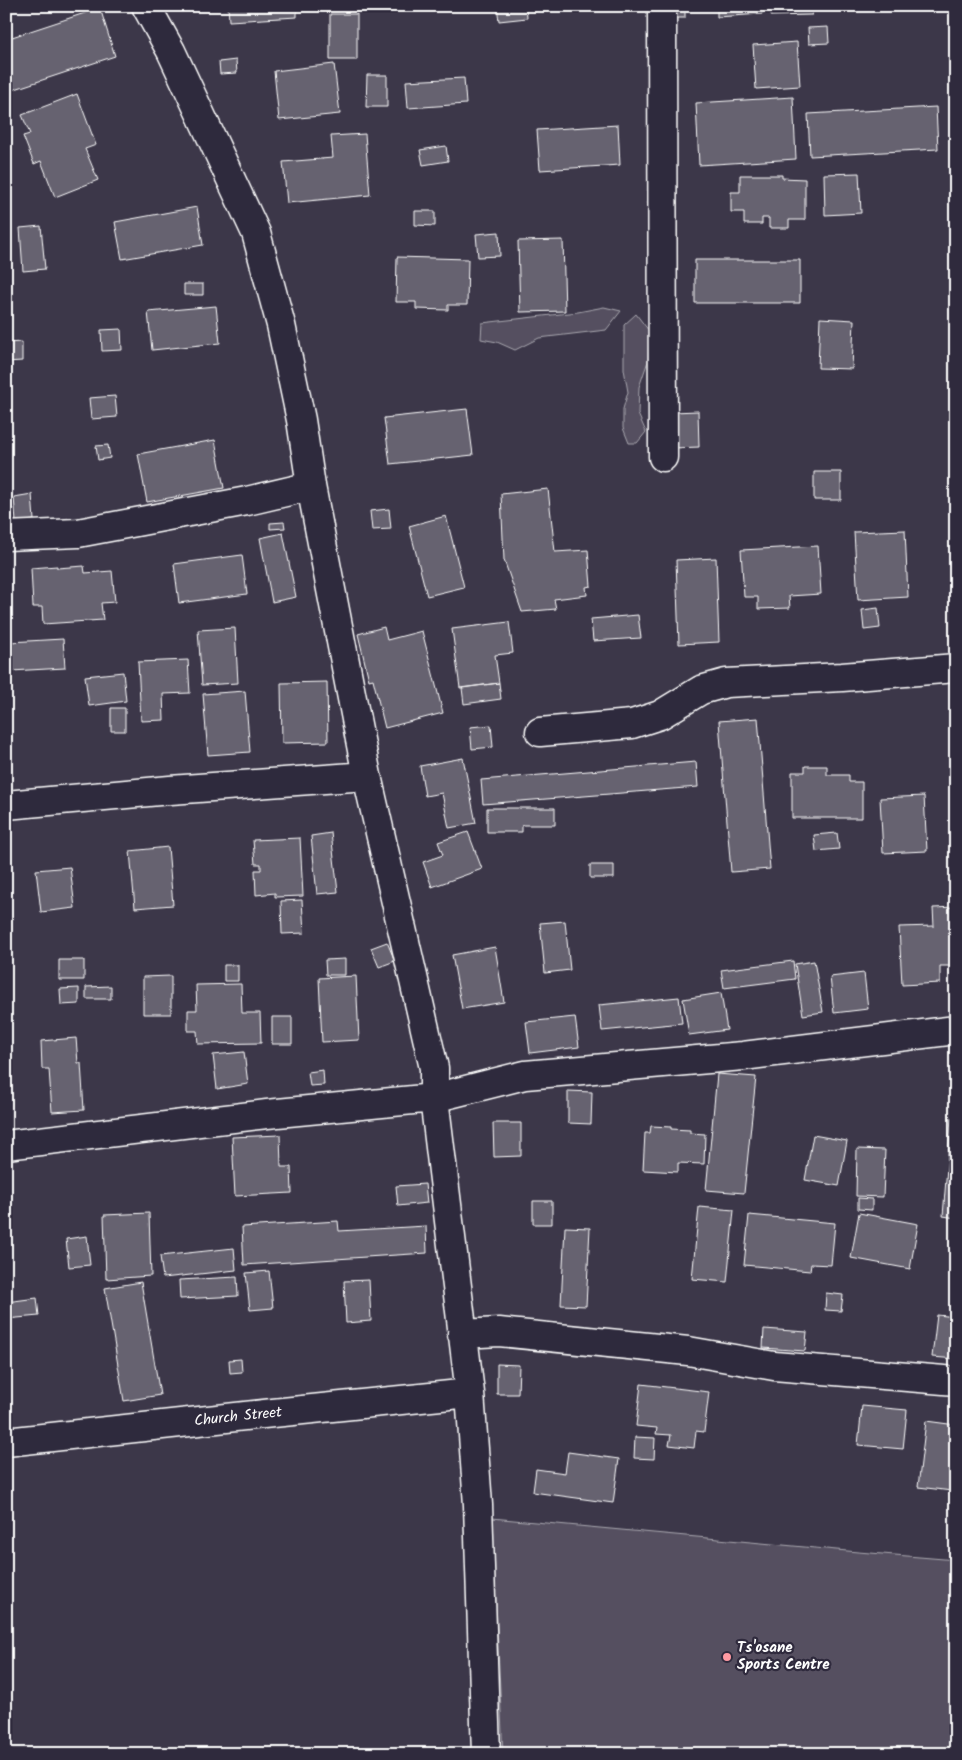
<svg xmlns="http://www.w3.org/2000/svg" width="962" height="1760" font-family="Kalam,sans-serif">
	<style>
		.green { fill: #555060; stroke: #aaa8b0 }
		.building { fill: #666270; stroke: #fff }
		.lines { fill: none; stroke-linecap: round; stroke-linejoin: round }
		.minor-casing { stroke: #fff; stroke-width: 31 }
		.minor { stroke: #2f2a3d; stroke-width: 28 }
		.poi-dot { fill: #ff9aa2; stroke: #2f2a3d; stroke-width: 2 }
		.labels { text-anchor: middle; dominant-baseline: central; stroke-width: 4.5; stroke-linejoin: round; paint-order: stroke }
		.street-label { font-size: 15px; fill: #fff; stroke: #2f2a3d }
		.poi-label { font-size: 15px; font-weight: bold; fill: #fff; stroke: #2f2a3d; text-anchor: start }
	</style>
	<rect width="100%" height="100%" fill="#3c3749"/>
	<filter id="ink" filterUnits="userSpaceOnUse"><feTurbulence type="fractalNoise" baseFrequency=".02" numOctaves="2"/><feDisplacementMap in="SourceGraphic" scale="10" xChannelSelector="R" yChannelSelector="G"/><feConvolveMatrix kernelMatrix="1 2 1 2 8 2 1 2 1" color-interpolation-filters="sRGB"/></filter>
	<g filter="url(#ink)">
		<!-- green -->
		<path class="green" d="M604 307 621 311 606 330 539 338 515 350 497 342 481 339 482 323 578 312Z
			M636 314 649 331 648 361 639 387 638 414 646 432 637 443H629L623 428V409L628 392 624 369V325Z
			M492 1518 858 1552 956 1560V1754H503Z"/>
		<!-- building -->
		<path class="building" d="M228 6H297V17L229 21Z
			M497 6H526L527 18 499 21Z
			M670 6H685V18H670Z
			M717 6H761L762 14 717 17Z
			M771 6H811L812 15 771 16Z
			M100 8 115 56 6 92V39Z
			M330 14H357V60H330Z
			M828 27 829 43 809 44 808 28Z
			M797 42 800 86 756 89 753 45Z
			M236 60 237 73 220 74 219 62Z
			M334 64 340 114 279 120 274 71Z
			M367 75H387V107H366Z
			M464 78 466 104 408 108 406 81Z
			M77 94 96 145 85 149 98 180 55 197 41 161 34 164 23 136 30 134 22 115Z
			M793 97 796 159 699 165 696 103Z
			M936 107 938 149 810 156 808 114Z
			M618 125 620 165 540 170 537 130Z
			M365 134 370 195 287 203 283 162 333 158 331 136Z
			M446 146 448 161 423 165 420 150Z
			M859 173 861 213 825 215 824 174Z
			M740 175H782V178L805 179V220H789V228H769V218H762V224H744V212H731V192H740Z
			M197 207 203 245 122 259 115 222Z
			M415 211H435V226L415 225Z
			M41 226 45 269 23 271 20 228Z
			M499 232 500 256 478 257 476 234Z
			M563 240 565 311 520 312 518 241Z
			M397 257 468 259 467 305H448V310L416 309V302H396Z
			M695 260H800V303H695Z
			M184 284H203V295H184Z
			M216 306 220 343 152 350 148 312Z
			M820 318 854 320 852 369 818 368Z
			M121 329 122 350 102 351 101 330Z
			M22 342V361L6 362V343Z
			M115 396 117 417 91 419 89 398Z
			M467 409 473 455 390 464 384 418Z
			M698 411 699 447 673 448V412Z
			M215 440 224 488 147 502 138 454Z
			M108 445 110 458 98 460 96 446Z
			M814 472H841V500H814Z
			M548 489 555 552 588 550 591 586 586 587 587 595 554 599 556 609 522 612 504 560 501 494Z
			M32 494 34 520 16 522 14 497Z
			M389 509 391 529 372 530 370 511Z
			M446 516 464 587 427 596 409 526Z
			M284 522 285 528 270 529V523Z
			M905 530 908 597 858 600 854 532Z
			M283 533 296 597 272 602 260 538Z
			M818 546 821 594 789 596 790 608 758 609V597H744L741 550Z
			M242 555 247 594 179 603 174 564Z
			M716 558 719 642 679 644 676 560Z
			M57 566V568L84 566 85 573 112 571 115 602 101 603 103 620 43 624 42 607H33L31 568Z
			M878 608 880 628 864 630 862 610Z
			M638 615 641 638 593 641 591 619Z
			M509 622 513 653 495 655 499 683 460 688 452 629Z
			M384 627 387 640 422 631 443 713 385 728 373 679 369 680 358 634Z
			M235 628 238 683 202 685 198 630Z
			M63 639 65 668 11 671 10 642Z
			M188 660 190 693 163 694 164 720 141 721 138 662Z
			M123 672 126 701 89 706 85 676Z
			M6 675 9 776H6Z
			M327 682 328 742 282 743 281 683Z
			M499 683 501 699 464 704 462 688Z
			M245 691 250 752 208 755 203 694Z
			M111 708H125V731H111Z
			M758 718 770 869 731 872 719 721Z
			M491 725 493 747 472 749 470 727Z
			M463 758 476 823 449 828 442 793 425 796 420 766Z
			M696 762 698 787 483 804 481 780Z
			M805 766H827V775H849V782H862V818H792V772H805Z
			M924 796 927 851 883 853 880 798Z
			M487 808H555V825H522V832H487Z
			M468 832 482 869 432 887 423 862 443 855 438 842Z
			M331 833 338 892 317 894 311 836Z
			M837 833 839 849 816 851 814 835Z
			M300 838 303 896 275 897V893L256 895 255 870H261V864H255L253 840Z
			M168 847 173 905 135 908 130 851Z
			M590 865H614V878H590Z
			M70 867 75 908 41 912 36 870Z
			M302 900 304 933 282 934 281 901Z
			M956 907V966H940V983L902 985 899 927 934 926 933 908Z
			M565 921 570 970 545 973 540 923Z
			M387 942 395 961 379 967 371 948Z
			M495 947 504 1002 462 1009 452 955Z
			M345 959V975H326L325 960Z
			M59 960H84V980H59Z
			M793 961 795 979 724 988 721 970Z
			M814 961 823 1012 803 1015 795 964Z
			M224 965H238V981H224Z
			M864 973 868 1009 834 1013 830 977Z
			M171 976V1014H143V977Z
			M356 976 359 1040 322 1042 319 978Z
			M241 984 242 1013H260L261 1043 198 1044 197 1031H188V1010H197L196 985Z
			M111 986V999H86V987Z
			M79 988V1004L61 1005 60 989Z
			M721 993 727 1030 689 1035 683 999Z
			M679 997 682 1023 602 1031 599 1005Z
			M272 1017H292V1044H272Z
			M575 1017 579 1047 530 1053 526 1022Z
			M76 1038 78 1063H81L84 1110 52 1112 49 1069H42L41 1041Z
			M244 1052 248 1084 217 1089 213 1055Z
			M323 1070 324 1085 310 1086 308 1072Z
			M717 1074 756 1077 744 1193 706 1190Z
			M568 1091 592 1092 591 1124 568 1123Z
			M951 1118 956 1119V1218L943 1216Z
			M493 1123H521V1156L494 1157Z
			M651 1126 671 1127V1129L690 1130V1133L705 1134 704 1164 678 1163V1172L643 1170 645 1133H650Z
			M280 1135 281 1167H291L292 1193 235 1196 232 1137Z
			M813 1135 847 1141 839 1186 805 1180Z
			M857 1149 885 1150 883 1197 856 1196Z
			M425 1184 427 1203 398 1206 396 1186Z
			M858 1198 872 1199V1210L858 1209Z
			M533 1201H552V1224H533Z
			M699 1207 734 1210 727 1282 692 1279Z
			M149 1213 151 1276 106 1279 104 1215Z
			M859 1213 918 1224 910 1269 851 1258Z
			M749 1215 835 1223 831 1265 811 1264 810 1271 744 1265Z
			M338 1221 339 1231 426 1226 427 1253 244 1265 242 1227Z
			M565 1227 590 1228 586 1306 561 1305Z
			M87 1236 90 1265 69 1267 66 1239Z
			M234 1248 236 1270 163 1278 160 1256Z
			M269 1271 273 1308 250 1310 246 1273Z
			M237 1277 238 1296 180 1299 179 1280Z
			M369 1280 371 1321 346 1323 344 1281Z
			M141 1282 160 1395 124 1401 105 1288Z
			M826 1293 843 1295 841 1311 825 1310Z
			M37 1298 39 1316 6 1319V1302Z
			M937 1315 956 1317V1359L932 1357Z
			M764 1329 807 1332 805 1351 763 1348Z
			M241 1359 242 1372 230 1373 229 1360Z
			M497 1364 519 1365 518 1394H497Z
			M641 1384 709 1392 704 1432 696 1431 694 1448 669 1445 671 1435 656 1434 657 1428 636 1426Z
			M862 1406 907 1410 903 1449 858 1445Z
			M926 1421 956 1425V1462L952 1491 918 1487Z
			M635 1437 655 1438 654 1459 634 1458Z
			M568 1452 619 1459 613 1503 533 1492 536 1469 565 1473Z"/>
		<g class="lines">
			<defs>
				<path id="minor" d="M146 6 171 51 256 233 281 325 301 420 311 486 367 776 434 1068V1098L470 1393 478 1505 486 1754
					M662 6 663 457
					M6 536 78 533 247 501 311 486
					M540 732 632 724 660 715 701 690 726 683 842 677 956 668
					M6 805 170 790 367 776
					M6 1145 267 1114 434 1098 525 1075 743 1056 956 1030
					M462 1334 499 1332 688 1351 774 1366 956 1381
					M6 1442 273 1413 470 1393"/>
			</defs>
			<!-- minor casing -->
			<use href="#minor" class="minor-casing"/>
			<!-- minor -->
			<use href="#minor" class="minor"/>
		</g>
	</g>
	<!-- markers -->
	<circle class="poi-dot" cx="727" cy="1657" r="5"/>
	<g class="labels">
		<!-- street labels -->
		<g class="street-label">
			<text transform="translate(238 1417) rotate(-6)">Church Street</text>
		</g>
		<!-- poi labels -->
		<g class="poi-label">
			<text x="737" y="1648">Ts'osane<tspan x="737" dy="17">Sports Centre</tspan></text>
		</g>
	</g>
	<!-- margin -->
	<rect width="962" height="1760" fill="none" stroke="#2f2a3d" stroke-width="25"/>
	<rect x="12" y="12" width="937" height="1735" fill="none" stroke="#fff" stroke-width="2" filter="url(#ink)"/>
</svg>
